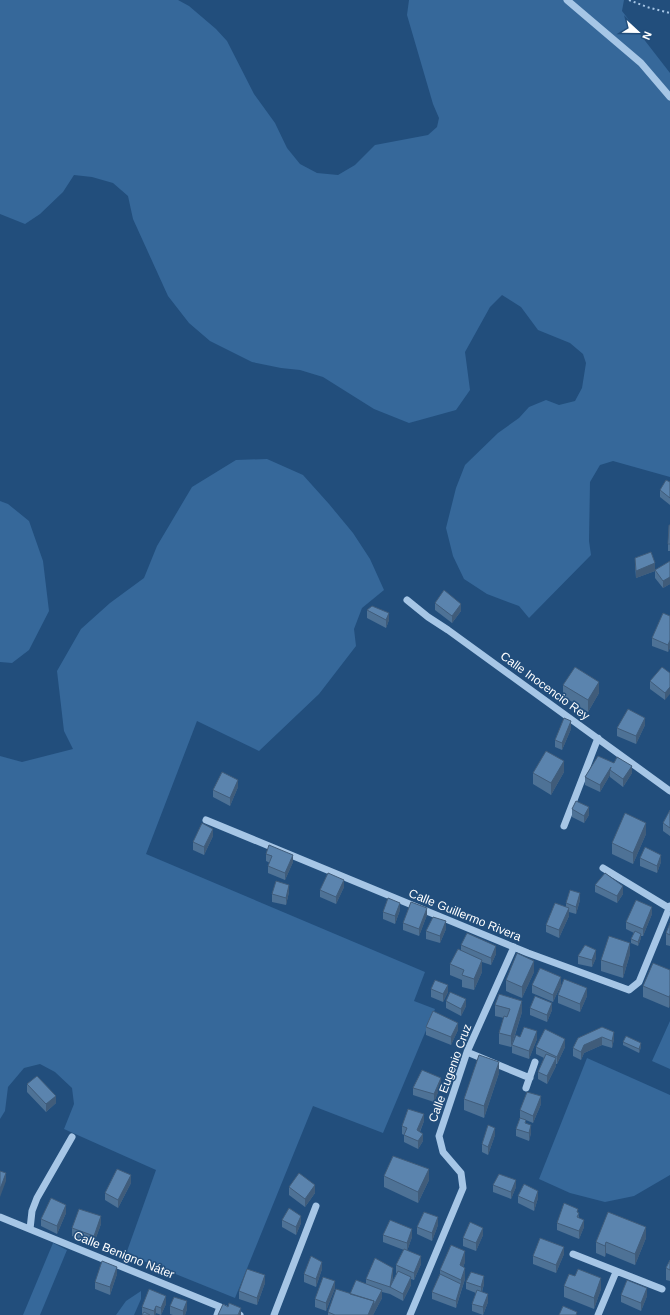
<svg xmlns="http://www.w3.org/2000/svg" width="670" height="1315" font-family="Arial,sans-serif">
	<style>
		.green { fill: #36689a }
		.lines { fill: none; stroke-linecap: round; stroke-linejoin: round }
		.path { stroke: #a6c6e6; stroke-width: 2; stroke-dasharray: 2 3; stroke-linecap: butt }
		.minor { stroke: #a6c6e6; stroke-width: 7 }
		.wall { fill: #4e7296 }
		.shaded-wall { fill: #405c7a }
		.building { fill: #5b84ae; stroke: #405c7a }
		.labels { text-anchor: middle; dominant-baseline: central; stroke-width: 3; stroke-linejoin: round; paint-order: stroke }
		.street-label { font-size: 12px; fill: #fff; stroke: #224e7c }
	</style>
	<rect width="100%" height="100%" fill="#224e7c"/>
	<!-- green -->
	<path class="green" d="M0 0H178L189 6 216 29 227 41 254 94 275 123 287 148 300 164 317 173 338 175 355 165 375 145 428 135 437 127 439 118 433 104 407 15 409 0H624L622 11 670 73V477L613 461 600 465 590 482 589 541 591 555 529 618 519 606 487 594 464 579 453 556 446 528 456 488 465 465 498 433 519 418 529 407 546 400 559 405 575 401 582 388 586 363 583 354 570 343 538 330 521 307 502 295 490 307 465 352 470 390 456 410 409 423 374 409 323 377 300 370 281 368 252 362 210 341 189 323 168 296 133 219 128 196 113 183 92 177 74 175 63 192 40 214 25 224 0 214Z
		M267 459 303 475 329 504 353 533 370 559 384 590 362 608 354 629 356 646 319 694 259 751 197 721 146 854 425 972 414 1001 435 1009 383 1133 313 1106 235 1298 126 1254 156 1170 64 1129 74 1104 72 1088 55 1072 40 1064 24 1068 8 1087 5 1111 0 1119V756L22 762 73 749 64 731 57 671 81 629 110 603 144 578 157 546 192 487 236 460Z
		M0 501 8 504 29 521 43 561 49 611 29 650 12 663 0 662Z
		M670 1021V1069L652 1061Z
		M587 1058 670 1095V1175L634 1196 605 1202 570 1193 539 1179Z
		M53 1243 67 1250 40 1315H23Z
		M141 1291V1299L134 1315H116L126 1301Z"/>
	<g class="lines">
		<!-- path -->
		<path class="path" d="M629 0 647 7 670 13"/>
		<!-- minor -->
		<path class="minor" d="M567 0 641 63 670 97
			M407 600 428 617 448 630 670 791
			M206 820 528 953 629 990 639 982 670 906
			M564 826 598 738
			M603 868 669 908
			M467 1052 530 1078
			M526 1088 535 1062
			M0 1217 240 1315
			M30 1229 32 1211 37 1198 72 1137
			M573 1254 662 1289
			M217 1315 220 1307
			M274 1315 316 1206
			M410 1315 463 1188 461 1173 443 1152 439 1136 467 1052 514 947
			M598 1315 616 1272"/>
	</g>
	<!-- wall -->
	<path class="wall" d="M670 482V505L660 497V490Z
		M670 525V551H668V544Z
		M635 558 655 570 670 561V584L663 588 655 578V571L636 578 635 565Z
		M435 603 461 611 452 623 435 610Z
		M367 610 389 620 386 628 367 618Z
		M670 616V648L668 652 652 646V638Z
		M670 673 665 700 650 689V681Z
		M563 685 599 693 588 712 563 696Z
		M645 725 636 744 617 736V728Z
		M571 729 562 750 555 747V740Z
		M598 756 632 773 623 787 610 777V775L600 792 585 785V777Z
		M564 772 551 795 533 784V773Z
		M238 787 230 806 213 797V790Z
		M572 809 589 815 584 823 572 817Z
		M670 810V836L663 831V823Z
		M646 834 633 864 612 854V843Z
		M213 836 204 855 193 850V842Z
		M266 854 293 862 285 880 268 873V866L270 863 266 861Z
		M640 858 661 862 657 873 640 866Z
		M595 885 623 894 617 903 595 892Z
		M344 887 336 904 320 897V890Z
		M289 892 286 905 272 902V894Z
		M580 900 576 914 569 912V916L559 938 546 932V925L566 907V903Z
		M400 910 395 924 383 919V912Z
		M652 914 643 936H641V938L638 946 631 943V939L634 933 626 929V922Z
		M427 915 419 936 403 930V923Z
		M670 923V946L666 945V933Z
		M446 929 440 943 426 939V931Z
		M461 945 496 954 491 965 482 962V972L474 990 462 987V980L450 975V964L461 951Z
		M630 954 623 978 601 971V960Z
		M578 956 596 958 592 967 578 964Z
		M670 970 669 1008 643 997V986Z
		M534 972 522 998 506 991V980Z
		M532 985H561L553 1002 532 993Z
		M431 989 448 992 443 1002 431 997Z
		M558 995 587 996 580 1012 558 1003Z
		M446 1001 466 1006 461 1016 446 1008Z
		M495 1005 522 1012 513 1042 520 1037 537 1039 529 1059 512 1053V1046L511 1047 499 1044V1033L504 1018 495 1016Z
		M530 1008 552 1010 547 1022 530 1015Z
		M426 1027 458 1030 451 1045 426 1035Z
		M602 1027 614 1039 612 1048 602 1045 584 1053 581 1060 573 1056V1048Z
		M623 1042 641 1047 639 1053 623 1045Z
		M536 1047H565L557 1064H556V1066L547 1084 538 1079V1072L544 1058 536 1054Z
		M499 1073 484 1118 464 1110V1099Z
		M27 1084 56 1103 46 1112 27 1092Z
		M441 1085 434 1102 413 1095V1088Z
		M541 1104 533 1123 526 1120V1124L531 1133 529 1141 516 1136V1129L520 1118V1110Z
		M424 1121 420 1132 423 1141 418 1149 404 1142V1135L402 1134V1126Z
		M495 1135 488 1155 482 1152V1144Z
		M384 1176 429 1180 418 1203 384 1187Z
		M131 1183 118 1208 105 1200V1193Z
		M493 1185 516 1187 511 1199 493 1192Z
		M289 1187 315 1193 305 1207 289 1195Z
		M518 1196 538 1198 534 1211 518 1203Z
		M578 1212 579 1218 584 1227 579 1239 557 1230V1223Z
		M66 1213 57 1234 41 1226V1219Z
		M282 1220 301 1223 296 1235 282 1227Z
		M101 1224 94 1243 72 1236V1228Z
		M438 1225 432 1241 417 1234V1227Z
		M383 1235 412 1237 407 1251 421 1264 414 1280 411 1279V1285L403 1301 390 1294 382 1292V1298L373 1315H328V1312L350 1294 366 1284V1279L393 1276 392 1282 397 1273H396V1265L404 1250 383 1242Z
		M483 1235 476 1251 463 1246V1238Z
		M646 1238 635 1265 606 1253 605 1257 596 1253V1242Z
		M564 1254 556 1273 533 1264V1256Z
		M670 1260V1281L666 1280V1268Z
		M465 1262 463 1267 465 1279 456 1308 432 1299V1292L440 1274V1270Z
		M322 1269 316 1287 304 1282V1274Z
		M117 1274 110 1295 95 1289V1282Z
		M466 1282 484 1284 482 1292 488 1302 483 1315 472 1311V1304L476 1293 466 1289Z
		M265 1283 257 1305 239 1299V1291Z
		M564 1286 601 1289 594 1309 564 1297Z
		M335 1288 326 1311 315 1307V1299Z
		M621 1295 647 1296 641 1311 621 1302Z
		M166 1304 161 1315 156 1313 155 1315H142V1307Z
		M170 1306 187 1309 185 1315H173L170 1314Z"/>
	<!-- shaded-wall -->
	<path class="shaded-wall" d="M655 563V571L636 578V571Z
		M670 577V584L663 588V581Z
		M461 604V611L452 623V616Z
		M389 613V620L386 628V620Z
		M670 640V648L668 652V645Z
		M599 682V693L588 712V700Z
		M670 687V694L665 700V693Z
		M645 718V725L636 744V736Z
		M571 721V729L562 750V743Z
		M564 761V772L551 795V783Z
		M632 766V773L623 787V779Z
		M611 767 610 770V775L600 792V785Z
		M238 780V787L230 806V798Z
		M589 807V815L584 823V816Z
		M646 823V834L633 864V853Z
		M213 829V836L204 855V847Z
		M293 855V862L285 880V873Z
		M661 855V862L657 873V866Z
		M344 880V887L336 904V897Z
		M289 885V892L286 905V898Z
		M623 886V894L617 903V896Z
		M580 893V900L576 914V907Z
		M400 903V910L395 924V916Z
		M652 907V914L643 936V929Z
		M427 908V915L419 936V929Z
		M569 908V916L559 938V930Z
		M446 921V929L440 943V936Z
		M641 934V938L638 946V942Z
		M630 943V954L623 978V967Z
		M496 946V954L491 965V958Z
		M596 950V958L592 967V960Z
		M482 960V972L474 990V979Z
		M534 961V972L522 998V987Z
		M561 977V985L553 1002V995Z
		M448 985V992L443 1002V994Z
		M587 988V996L580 1012V1004Z
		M670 995V1006L669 1008V997Z
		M466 999V1006L461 1016V1009Z
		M522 1001V1012L511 1047V1036Z
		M552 1003V1010L547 1022V1015Z
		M458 1023V1030L451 1045V1037Z
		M537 1031V1039L529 1059V1051Z
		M614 1032V1039L612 1048V1041Z
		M602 1037V1045L584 1053 581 1060V1052L584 1045Z
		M565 1039V1047L557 1064V1057Z
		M641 1043V1047L639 1053V1049Z
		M556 1058V1066L547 1084V1076Z
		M499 1062V1073L484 1118V1106Z
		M441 1078V1085L434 1102V1094Z
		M56 1096V1103L46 1112V1104Z
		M541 1096V1104L533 1123V1116Z
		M424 1114V1121L417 1138V1130Z
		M531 1125V1133L529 1141V1133Z
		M495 1128V1135L488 1155V1147Z
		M423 1134V1141L418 1149V1141Z
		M429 1169V1180L418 1203V1192Z
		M6 1173V1181L0 1197V1189Z
		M131 1175V1183L118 1208V1200Z
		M516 1180V1187L511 1199V1192Z
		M315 1185V1193L305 1207V1199Z
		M538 1191V1198L534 1211V1203Z
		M66 1205V1213L57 1234V1226Z
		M101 1216V1224L94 1243V1236Z
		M301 1216V1223L296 1235V1227Z
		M438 1217V1225L432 1241V1233Z
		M584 1220V1227L579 1239V1231Z
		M646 1227V1238L635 1265V1254Z
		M483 1228V1235L476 1251V1243Z
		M412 1229V1237L407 1251V1243Z
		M606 1242V1253L605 1257V1246Z
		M564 1247V1254L556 1273V1265Z
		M465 1251V1262L460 1276V1265Z
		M421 1256V1264L414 1280V1273Z
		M322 1262V1269L316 1287V1279Z
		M117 1267V1274L110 1295V1287Z
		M393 1268V1276L391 1287H390V1294V1287Z
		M465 1268V1279L461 1291V1280Z
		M265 1275V1283L257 1305V1298Z
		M484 1276V1284L481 1294V1287Z
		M411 1277V1285L403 1301V1294Z
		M601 1278V1289L594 1309V1298Z
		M335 1281V1288L326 1311V1303Z
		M461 1284V1291L456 1308V1301Z
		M647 1288V1296L641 1311V1303Z
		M382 1290V1298L373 1315H368L374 1301Z
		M488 1294V1302L483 1315V1307Z
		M166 1296V1304L161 1315V1308Z
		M187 1301V1309L185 1315H183V1311Z
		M156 1306V1313L155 1315H154V1311Z
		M241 1308V1315H238Z"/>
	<!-- building -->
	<path class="building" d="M666 480 670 482V498L660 490Z
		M669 525H670V544H668Z
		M651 552 655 563 636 571 635 558Z
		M670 561V577L663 581 655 570Z
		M444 590 461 604 452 616 435 603Z
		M372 606 389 613 386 620 367 610Z
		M663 613 670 616V640L668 645 652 638Z
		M575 667 599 682 588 700 563 685Z
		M662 667 670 673V687L665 693 650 681Z
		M628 709 645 718 636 736 617 728Z
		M564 718 571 721 562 743 555 740Z
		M546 751 564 761 551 783 533 773Z
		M598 756 614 763 617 757 632 766 623 779 610 770 611 767 600 785 585 777Z
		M222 772 238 780 230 798 213 790Z
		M576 801 589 807 584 816 572 809Z
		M670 810V828L663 823Z
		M625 813 646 823 633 853 612 843Z
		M202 823 213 829 204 847 193 842Z
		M269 845 293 855 285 873 268 866 272 856 266 854Z
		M645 847 661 855 657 866 640 858Z
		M328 873 344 880 336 897 320 890Z
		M605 873 623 886 617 896 595 885Z
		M276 881 289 885 286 898 272 894Z
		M570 890 580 893 576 907 566 903Z
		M388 898 400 903 395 916 383 912Z
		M636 900 652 907 643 929 626 922Z
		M411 902 427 908 419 929 403 923Z
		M555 903 569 908 559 930 546 925Z
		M433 917 446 921 440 936 426 931Z
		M670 923V935L666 933Z
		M635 931 641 934 638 942 631 939Z
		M467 933 496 946 491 958 461 945Z
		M609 936 630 943 623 967 601 960Z
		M585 945 596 950 592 960 578 956Z
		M458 949 482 960 474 979 462 975 464 970 450 964Z
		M517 953 534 961 522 987 506 980Z
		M653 963 670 970V995L669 997 643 986Z
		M540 968 561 977 553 995 532 985Z
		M564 979 587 988 580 1004 558 995Z
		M435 980 448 985 443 994 431 989Z
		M450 992 466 999 461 1009 446 1001Z
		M499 994 522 1001 511 1036 499 1033 504 1016 507 1017 510 1009 495 1005Z
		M535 996 552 1003 547 1015 530 1008Z
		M433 1011 458 1023 451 1037 426 1027Z
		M524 1027 537 1031 529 1051 512 1045 516 1035 520 1037Z
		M602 1027 614 1032 612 1041 602 1037 584 1045 581 1052 573 1048 578 1038Z
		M545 1029 565 1039 557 1057 536 1047Z
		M626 1036 641 1043 639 1049 623 1042Z
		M546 1054 556 1058 547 1076 538 1072Z
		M479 1055 499 1062 484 1106 464 1099Z
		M422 1070 441 1078 434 1094 413 1088Z
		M37 1076 56 1096 46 1104 27 1084Z
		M527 1092 541 1096 533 1116 520 1110Z
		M408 1109 424 1114 417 1130 423 1134 418 1141 404 1135 407 1128 402 1126Z
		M520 1118 526 1120 525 1123 531 1125 529 1133 516 1129Z
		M488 1125 495 1128 488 1147 482 1144Z
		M393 1156 429 1169 418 1192 384 1176Z
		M117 1169 131 1175 118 1200 105 1193Z
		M0 1171 6 1173 0 1189Z
		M299 1173 315 1185 305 1199 289 1187Z
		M499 1174 516 1180 511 1192 493 1185Z
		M524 1184 538 1191 534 1203 518 1196Z
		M51 1198 66 1205 57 1226 41 1219Z
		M564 1203 578 1209 577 1212 579 1213 577 1217 584 1220 579 1231 557 1223Z
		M289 1208 301 1216 296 1227 282 1220Z
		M79 1209 101 1216 94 1236 72 1228Z
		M424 1212 438 1217 432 1233 417 1227Z
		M608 1212 646 1227 635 1254 606 1242 605 1246 596 1242Z
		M390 1220 412 1229 407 1243 383 1235Z
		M470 1222 483 1228 476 1243 463 1238Z
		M540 1238 564 1247 556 1265 533 1256Z
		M451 1245 465 1251 460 1265 465 1268 461 1280 440 1270Z
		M404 1249 421 1256 414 1273 396 1265Z
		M311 1256 322 1262 316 1279 304 1274Z
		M375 1258 393 1268 390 1287 366 1279Z
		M670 1260V1270L666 1268Z
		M102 1261 117 1267 110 1287 95 1282Z
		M247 1269 265 1275 257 1298 239 1291Z
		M578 1269 601 1278 594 1298 564 1286 569 1274 575 1276Z
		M398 1271 411 1277 403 1294 390 1287Z
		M471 1272 484 1276 481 1287 466 1282Z
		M440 1274 461 1284 456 1301 432 1292Z
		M323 1277 335 1281 326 1303 315 1299Z
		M356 1280 382 1290 374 1305V1301L350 1294Z
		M627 1280 647 1288 641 1303 621 1295Z
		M149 1289 166 1296 161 1308 156 1306 154 1311 142 1307Z
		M336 1289 374 1301 368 1315H335L328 1312Z
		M477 1290 488 1294 483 1307 472 1304Z
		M174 1297 187 1301 183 1311 170 1306Z
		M229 1303 241 1308 238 1315H218L223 1304 228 1307Z
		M563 1306 577 1312 576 1315H559Z
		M144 1312 150 1315H142Z"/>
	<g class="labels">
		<!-- street labels -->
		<g class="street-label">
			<text transform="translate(545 686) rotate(36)">Calle Inocencio Rey</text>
			<text transform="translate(465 915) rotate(22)">Calle Guillermo Rivera</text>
			<text transform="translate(450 1073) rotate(-70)">Calle Eugenio Cruz</text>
			<text transform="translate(124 1255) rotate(22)">Calle Benigno Náter</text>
		</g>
	</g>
	<!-- north arrow -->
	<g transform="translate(638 32) rotate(112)" stroke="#224e7c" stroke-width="3" paint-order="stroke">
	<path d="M0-3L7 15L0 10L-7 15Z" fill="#ffffff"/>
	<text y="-6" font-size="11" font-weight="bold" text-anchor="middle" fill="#ffffff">N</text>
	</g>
</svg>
